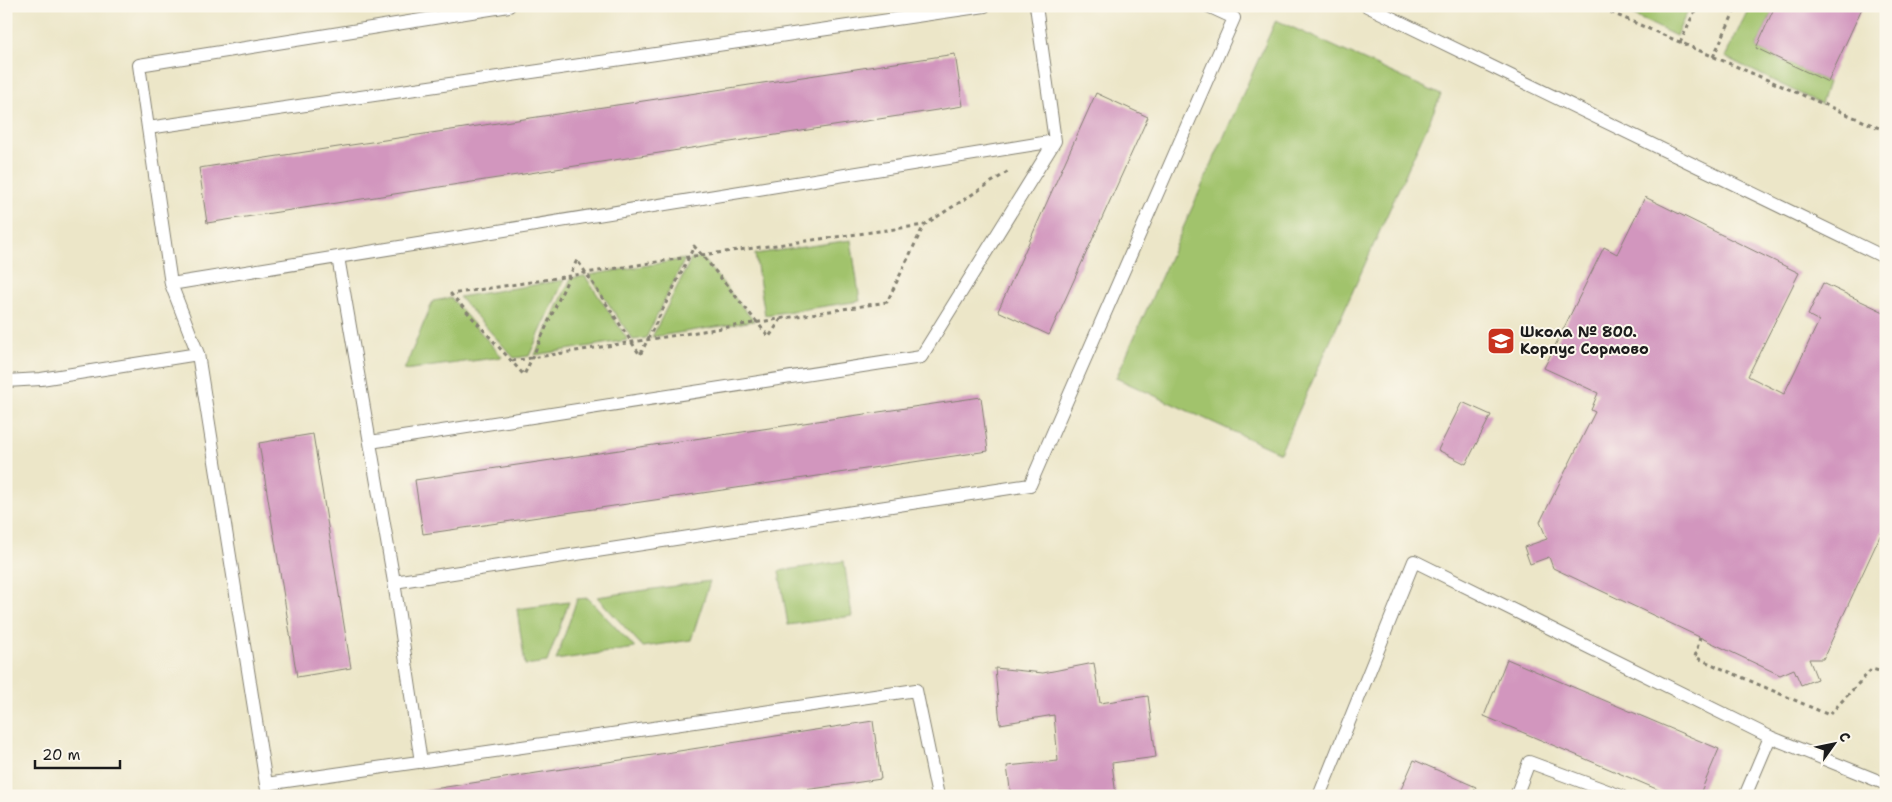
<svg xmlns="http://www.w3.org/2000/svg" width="1892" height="802" font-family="'Shantell Sans',sans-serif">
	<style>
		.green { fill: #a1c36c; stroke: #5e7044 }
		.building { fill: #d296be }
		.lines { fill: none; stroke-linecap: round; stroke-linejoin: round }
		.service-casing { stroke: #848172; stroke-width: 14 }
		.path { stroke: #848172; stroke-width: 3; stroke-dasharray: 4 4; stroke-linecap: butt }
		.service { stroke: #fff; stroke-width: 12 }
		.labels { text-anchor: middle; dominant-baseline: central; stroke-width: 4; stroke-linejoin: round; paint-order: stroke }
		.poi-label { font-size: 15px; font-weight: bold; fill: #1c1c1c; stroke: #fbf7ec; text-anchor: start }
	</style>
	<rect width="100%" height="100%" fill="#fbf7ec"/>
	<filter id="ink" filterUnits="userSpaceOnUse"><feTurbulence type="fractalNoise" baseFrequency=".02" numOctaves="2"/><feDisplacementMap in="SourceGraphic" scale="10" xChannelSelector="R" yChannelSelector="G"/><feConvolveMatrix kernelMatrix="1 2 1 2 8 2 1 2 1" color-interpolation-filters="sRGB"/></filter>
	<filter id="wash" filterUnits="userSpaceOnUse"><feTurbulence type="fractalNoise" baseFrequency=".0096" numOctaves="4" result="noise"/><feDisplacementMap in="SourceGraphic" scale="20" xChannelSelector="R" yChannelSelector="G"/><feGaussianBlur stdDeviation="1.12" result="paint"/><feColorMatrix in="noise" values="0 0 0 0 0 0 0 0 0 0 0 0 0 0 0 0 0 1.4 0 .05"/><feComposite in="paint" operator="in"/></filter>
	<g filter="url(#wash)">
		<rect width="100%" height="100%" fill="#ece6c8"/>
		<!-- green -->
		<path class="green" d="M1614 6H1657L1666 11 1669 6H1690L1676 36Z
			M1750 6H1775L1756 48 1828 82 1821 104 1725 57Z
			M1276 20 1441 95 1280 453 1116 378Z
			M851 240 860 301 765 315 755 254Z
			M701 257 754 321 652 337 691 259Z
			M685 259 646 338 633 340 589 275Z
			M585 276 628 340 535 355 571 278Z
			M564 280 529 356 514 358 459 297Z
			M451 298 502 357 404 370 433 301Z
			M844 561 852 616 788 625 779 571Z
			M710 581 691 640 643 647 597 597Z
			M588 598 635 648 556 660 577 599Z
			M569 602 547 662 525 665 517 609Z"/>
		<g id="blocks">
			<!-- building -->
			<path class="building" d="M1775 6H1863L1828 82 1756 48Z
				M955 54 963 106 207 223 199 168Z
				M1096 93 1148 117 1049 335 998 311Z
				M1645 197 1799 273 1748 376 1784 394 1819 321 1808 315 1823 283 1886 313V523L1823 659H1809L1817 679 1801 685 1794 669 1780 675 1553 568 1549 557 1530 564 1524 547 1547 539 1540 522 1595 412 1591 410 1598 393 1544 368 1604 247 1617 254Z
				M981 397 988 451 423 534 415 480Z
				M1462 402 1491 415 1466 464 1438 450Z
				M313 434 351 668 297 677 259 443Z
				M1507 659 1719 749 1699 796H1673L1484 716Z
				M1094 663 1100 703 1148 696 1156 757 1112 763 1116 796H1011L1007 766 1058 761 1054 715 1000 724 995 668 1043 673Z
				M873 721 881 779 764 796H388Z
				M1414 760 1476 787 1472 796H1398Z"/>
		</g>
	</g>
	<g filter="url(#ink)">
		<use href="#blocks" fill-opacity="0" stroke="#848172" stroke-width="1"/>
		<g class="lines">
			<defs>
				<path id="service" d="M1367 6 1886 258
					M148 128 139 65 509 6
					M338 257 394 582 421 762
					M171 284 148 128 985 6
					M198 354 266 784
					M6 381 41 379 198 354 171 284 1055 141
					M370 442 921 357 1055 141 1036 6
					M394 582 1030 485 1234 18 1208 6
					M268 796 266 784 916 690 938 796
					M1319 796 1414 561 1770 737
					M1516 796 1529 762 1621 796
					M1745 796 1770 737 1886 784"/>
			</defs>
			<!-- service casing -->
			<use href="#service" class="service-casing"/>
			<!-- path -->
			<path class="path" d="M1596 6 1886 131
				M1680 43 1697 6
				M1713 57 1737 6
				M781 319 769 337 702 255 694 246 689 257 640 355 586 273 577 260C559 298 542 337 524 375L451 294 570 276 586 273 689 257 702 255 924 225 1009 171
				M512 361 887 302 924 225
				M1700 637 1695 657 1829 715 1872 669 1886 673"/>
			<!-- service -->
			<use href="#service" class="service"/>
		</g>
	</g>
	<!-- icons -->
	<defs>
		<symbol id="school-square" viewBox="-11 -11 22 22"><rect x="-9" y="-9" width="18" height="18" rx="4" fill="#c8321e" stroke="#fbf7ec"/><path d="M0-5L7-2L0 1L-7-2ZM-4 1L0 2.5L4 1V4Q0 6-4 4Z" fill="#fff"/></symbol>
	</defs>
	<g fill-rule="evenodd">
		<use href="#school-square" x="1485" y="325" width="32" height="32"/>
	</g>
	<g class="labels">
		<!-- poi labels -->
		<g class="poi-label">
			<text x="1520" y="332">Школа № 800.<tspan x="1520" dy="17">Корпус Сормово</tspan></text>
		</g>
	</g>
	<!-- margin -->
	<rect width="1892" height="802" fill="none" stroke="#fbf7ec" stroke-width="25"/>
	<!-- north arrow -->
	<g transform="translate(1834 744) rotate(57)" stroke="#fbf7ec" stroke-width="4" paint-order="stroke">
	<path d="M0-4L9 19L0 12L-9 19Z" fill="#1c1c1c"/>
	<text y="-8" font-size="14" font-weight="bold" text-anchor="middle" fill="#1c1c1c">С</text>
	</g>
	<!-- scale -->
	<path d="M35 760v8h85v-8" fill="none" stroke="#1c1c1c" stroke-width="2.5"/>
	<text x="42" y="760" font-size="15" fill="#1c1c1c" stroke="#fbf7ec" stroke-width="4" paint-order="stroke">20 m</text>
</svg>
